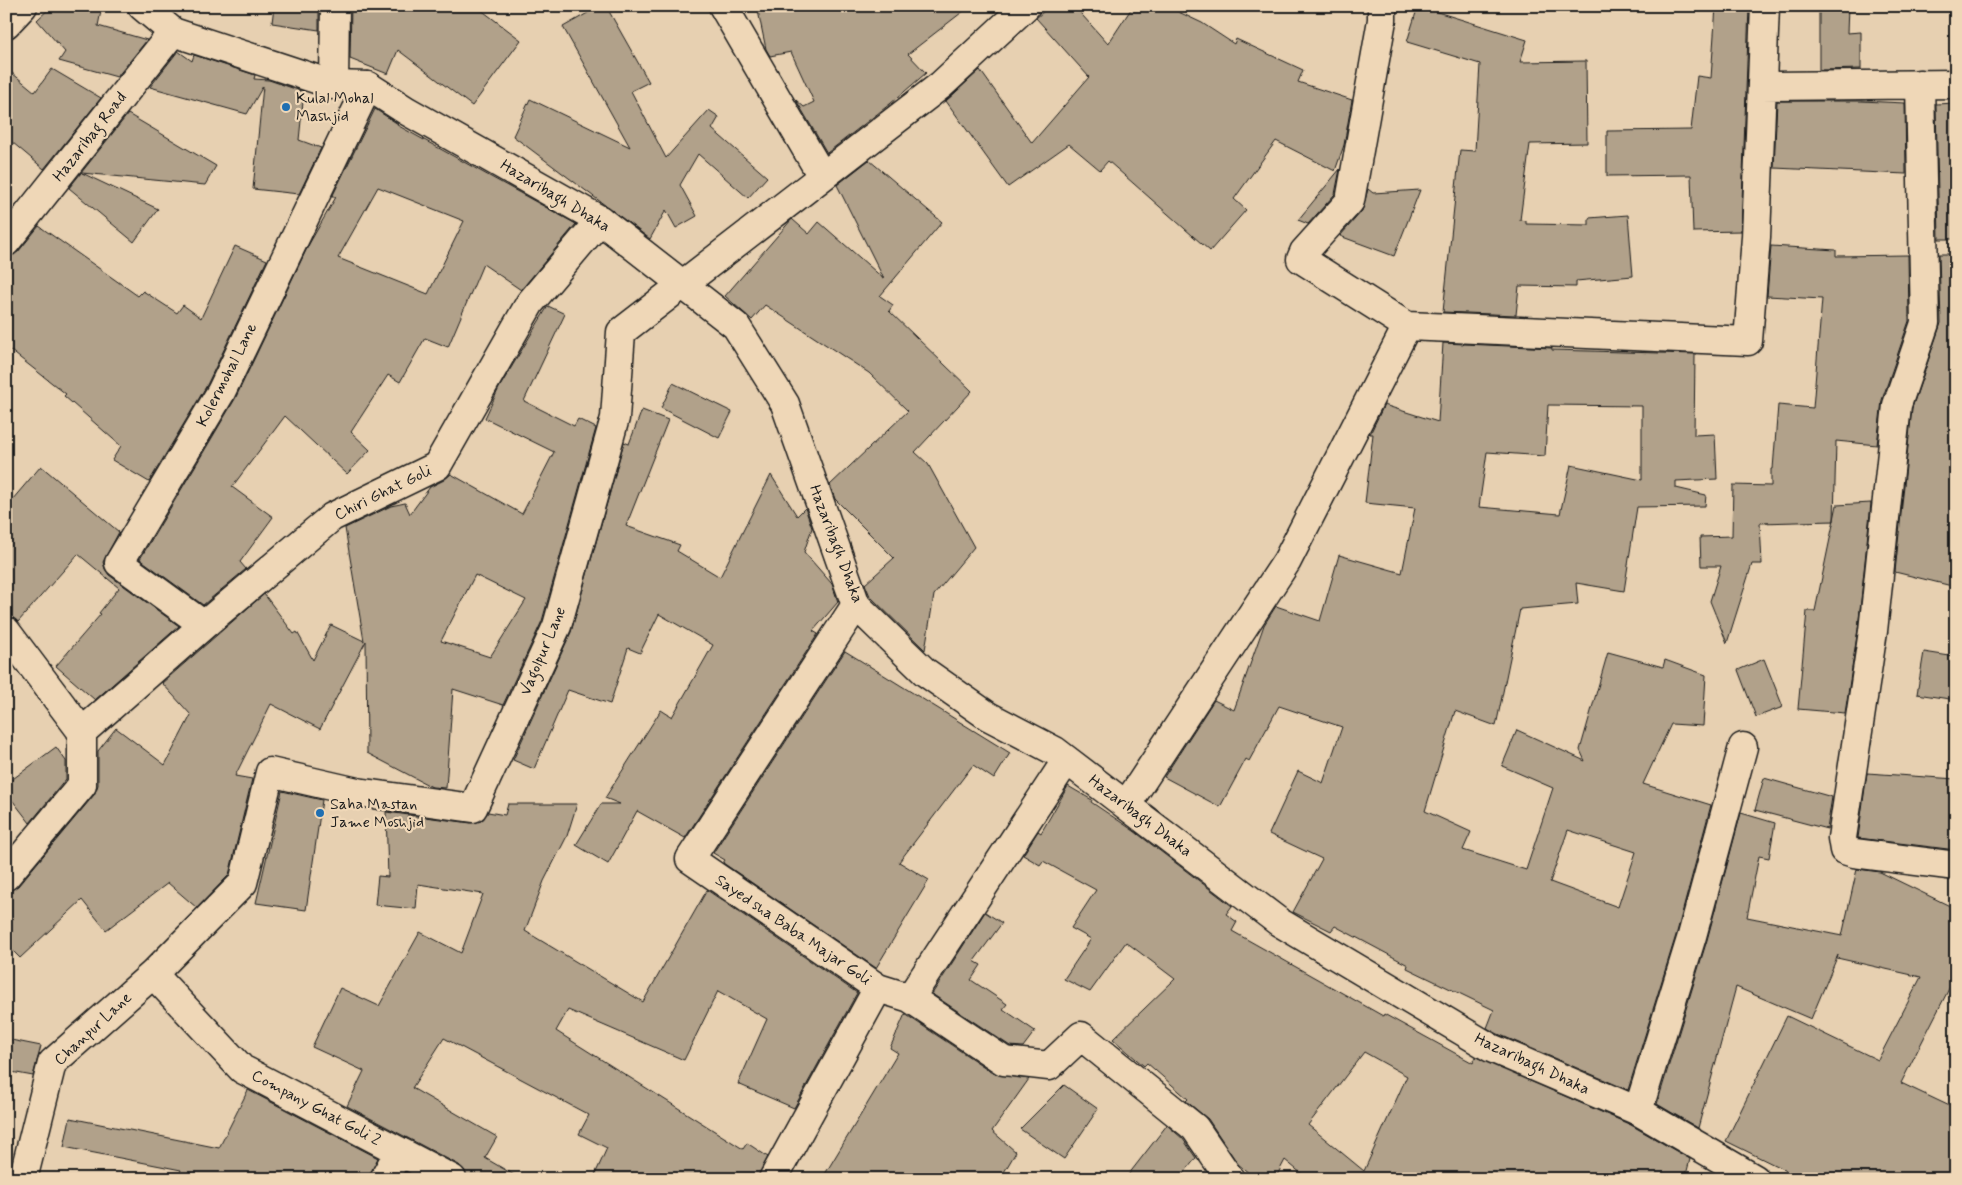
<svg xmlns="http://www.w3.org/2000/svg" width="1962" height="1185" font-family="Mynerve,sans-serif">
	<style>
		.building { fill: #b1a18a; stroke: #1c1c1c; fill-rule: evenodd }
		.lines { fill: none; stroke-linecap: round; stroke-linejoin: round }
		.minor-casing { stroke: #1c1c1c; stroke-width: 31 }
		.tertiary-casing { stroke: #1c1c1c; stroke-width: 31 }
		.minor { stroke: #efd7b7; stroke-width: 28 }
		.tertiary { stroke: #efd7b7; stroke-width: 28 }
		.poi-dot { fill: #1f6fb2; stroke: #efd7b7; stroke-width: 2 }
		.labels { text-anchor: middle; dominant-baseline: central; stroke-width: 4.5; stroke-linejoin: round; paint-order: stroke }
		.poi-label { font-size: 16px; fill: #1c1c1c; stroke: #efd7b7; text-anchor: start }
		.street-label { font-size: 16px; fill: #1c1c1c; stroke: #efd7b7 }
	</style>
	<rect width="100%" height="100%" fill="#e7d0b1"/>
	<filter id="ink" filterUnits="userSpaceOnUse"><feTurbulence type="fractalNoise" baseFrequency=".02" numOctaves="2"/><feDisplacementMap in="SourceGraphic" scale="10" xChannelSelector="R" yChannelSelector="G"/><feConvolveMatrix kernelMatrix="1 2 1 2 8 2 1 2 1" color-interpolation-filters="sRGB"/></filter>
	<g filter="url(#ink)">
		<!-- building -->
		<path class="building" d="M52 6H102L98 26 147 40 117 77 59 61 65 52 37 20Z
			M274 6H319V30L272 23Z
			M351 6H476L521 40 472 106 398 50 388 74 350 59Z
			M600 6H606L649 82 631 91 666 158 709 110 719 117 712 129 767 177 748 198 698 154 680 185 697 216 676 228 666 210 650 239 513 136 530 99 630 147 563 27Z
			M757 6H970L908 54 926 73 890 104 827 153 796 100 804 107 814 102 791 52 770 56 766 49Z
			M1050 6H1074L1108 44 1133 6H1166L1202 23 1234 44 1236 39 1303 70 1298 82 1352 100 1344 145 1335 171 1276 141 1234 199 1246 210 1210 251 1108 161 1100 170 1069 144 1008 187 946 101 980 70 1032 143 1089 77 1036 18Z
			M1418 6 1527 40 1520 62 1586 61 1587 143 1530 144 1520 220 1526 221V224L1589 225V218L1628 215 1633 276 1576 281V287L1519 286 1516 315 1443 312 1460 150 1475 151 1480 64 1407 42Z
			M1716 6H1749L1741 231 1693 232 1691 175 1607 176V131L1691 130 1697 76 1711 78Z
			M1819 6H1848L1847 33 1861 32V69L1819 70Z
			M178 51 192 61 194 55 255 75 254 79 269 80 304 92 299 140 321 148 299 194 253 189 263 86 247 114 150 87Z
			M6 68 35 92 52 69 101 98 44 169 6 137Z
			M1777 101H1861L1905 103 1906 174 1774 168Z
			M1956 103V239H1939L1936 104Z
			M375 109 398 124 397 125 576 224 521 290 483 264 448 347 425 338 400 382 388 375 351 432 370 450 347 474 285 416 232 487 273 517 240 562 246 569 203 605 140 559 235 399 309 244 336 197H332ZM378 187 464 221 428 294 338 258Z
			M128 114 216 166 205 185 82 173 158 209 134 242 69 188Z
			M869 160 942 222 880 296 893 305 889 311 972 391 915 452 928 464 974 547 934 595 925 650 870 596 865 584 894 558 835 499 830 485 908 411 869 373 765 305 752 320 725 296 792 219 809 234 819 222 884 279 837 185Z
			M1340 169 1335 194 1308 224 1298 220Z
			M1368 189 1373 193 1420 190 1394 256 1340 236 1362 211Z
			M39 226 138 296 143 291 177 313 183 305 201 318 235 246 267 260 207 385 149 482 112 460 121 446 64 396 66 394 6 347V257L18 252Z
			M1771 246 1836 250V256L1908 255 1909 321 1882 400 1877 445 1836 441 1834 521 1760 523 1762 564H1752L1727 643 1710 601 1721 566H1701L1700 537 1732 536 1733 485 1771 486V469H1773L1778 405 1813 408 1822 299 1767 296Z
			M1939 254H1956V587L1895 572 1912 408 1941 323Z
			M548 306 565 314 524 401 574 426 578 419 596 428 542 621 503 705 453 689 446 788 432 787 367 753 366 641 320 729 271 704 235 776 252 779 229 875 197 908 168 883 106 930 82 900 20 958 6 944V891L18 886 94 795 98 785V751L116 728 165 765 191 715 162 683 264 594 294 634 297 632 313 660 331 625 364 641 345 528 391 506 405 503 410 514 430 487 444 480 451 474 522 514 554 452 485 418 499 388ZM475 575 526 600 490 657 441 641Z
			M1443 343 1552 348V350L1695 354 1694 435 1715 434 1717 479 1676 481V488L1706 495 1705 506 1637 507 1624 591 1576 583 1578 604 1520 609 1496 726 1455 711 1425 811 1471 832 1463 850 1526 870 1553 788 1502 766 1517 730 1585 761 1580 750 1608 652 1663 667 1665 660 1706 675 1703 726 1671 724 1643 784 1711 805 1677 932 1628 1090 1498 1034 1487 1028 1494 1010 1407 968 1408 965 1335 926 1331 931 1293 912 1322 859 1269 834 1298 771 1323 783 1342 727 1279 706 1249 761 1246 759 1220 807 1164 777 1214 700 1234 710 1264 625 1276 606 1320 621 1339 555 1402 573 1415 508 1365 503 1373 434H1370L1384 405 1438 422ZM1548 405 1642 406V480L1571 465 1560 514 1479 507 1487 452 1545 456ZM1568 830 1636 852 1618 907 1550 882Z
			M673 383 732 412 719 438 661 408Z
			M642 410 668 420 626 526 680 545 677 551 720 577 771 475 797 516 805 508 812 528 804 552 832 584 838 602 813 631 818 634 685 838 637 811 608 864 576 845 601 804H620L605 798 661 710 672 717 713 645 659 614 640 653 628 648 610 704 568 690 534 769 513 760 571 632 624 442 629 444Z
			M41 466 119 532 103 562 105 569 109 575 179 626 95 700 56 666 101 614 99 613 119 588 78 554 18 622 6 616V507Z
			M1871 503 1858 629 1845 713 1798 709 1807 611H1815L1837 505Z
			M845 651 1010 753 994 779 973 765 899 862 929 880 876 968 723 863 725 860 713 853Z
			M1924 652 1956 657V700L1917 694Z
			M1764 659 1783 707 1756 717 1738 670Z
			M56 747 66 761V779L30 823 6 792V784Z
			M1867 773 1956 779V850L1858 838Z
			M1764 778 1832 797 1827 829 1755 810Z
			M1068 786 1092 800 1091 802 1134 831 1232 906 1226 914 1237 922 1232 931 1383 1016 1384 1014 1473 1063 1476 1057 1631 1125 1690 1159 1685 1179H1308L1285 1160 1275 1179H1256L1238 1164 1208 1119 1186 1101 1188 1099 1147 1063 1144 1066 1113 1039 1175 979 1126 942 1090 992 1064 979 1091 939 1071 928 1096 890 1043 861 1040 865 1023 855 1038 831 1041 833ZM1364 1052 1407 1076 1364 1171 1308 1125Z
			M282 791 322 800 306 910 256 903Z
			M508 804H577L567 836 544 881 525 931 643 1002 707 890 857 993 794 1108 738 1084 767 1019 718 991 684 1060 568 1010 556 1031 743 1149 747 1143 768 1157 757 1179H593L607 1148 579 1134 589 1115 444 1038 412 1088 497 1137 485 1158 521 1179H468L465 1171 459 1165 347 1106 364 1071 312 1047 340 988 379 1006 420 932 461 953 483 894 418 884 416 909 375 905 378 876 388 877 386 812 471 823 481 821 488 812 505 815Z
			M1741 813 1775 823 1769 858 1759 856 1747 917 1842 936 1857 869 1880 872 1956 909V975L1901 1083 1956 1109V1179H1803L1726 1141 1787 1016 1878 1060 1921 977 1837 958 1838 955 1811 1019 1736 987 1698 1128 1657 1104 1707 940Z
			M985 912 1002 923 974 961 981 965 971 980 1007 1004 1003 1009 1035 1031 1023 1047 1010 1046 932 994Z
			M905 1014 995 1074 1029 1079 992 1131 1016 1152 1000 1179H822L898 1053 890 1048Z
			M6 1039 41 1046 33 1076 6 1071Z
			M1064 1085 1098 1109 1064 1159 1020 1129Z
			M248 1090 378 1158 368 1179H178L181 1170 64 1147 70 1118 219 1148Z
			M1167 1125 1183 1139 1196 1158 1179 1179H1125Z"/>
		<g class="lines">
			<defs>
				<path id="minor" d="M723 6 822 176
					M6 24 23 6
					M1920 84 1925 323 1897 405 1873 631 1842 838 1844 850 1854 853 1956 866
					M334 85 335 6
					M1762 86 1956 84
					M6 242 173 32
					M1407 326 1748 341 1756 237 1765 6
					M856 605 690 859 878 988 910 998 1004 1061 1049 1066 1081 1036 1195 1128 1230 1179
					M204 625 119 563 221 392 368 86
					M6 631 82 732V785L6 876
					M82 732 204 625 332 517 437 466 530 303 600 220
					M1127 804 1287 561 1407 326 1301 259 1304 252 1350 201 1382 20V6
					M153 974 242 1069 452 1179
					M910 998 1066 761
					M1638 1111 1692 936 1743 747
					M23 1179 52 1063 153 974 243 883 270 772 357 792 473 808 557 626 615 418 621 332 941 85 1026 6
					M384 1179 399 1151
					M773 1179 878 988"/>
				<path id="tertiary" d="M142 6 173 32 334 85 368 86 407 111 600 220 736 326 785 404 856 605 925 672 988 716 1055 751 1279 922 1491 1048 1638 1111 1755 1179"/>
			</defs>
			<!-- minor casing -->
			<use href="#minor" class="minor-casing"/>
			<!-- tertiary casing -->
			<use href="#tertiary" class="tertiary-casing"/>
			<!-- minor -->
			<use href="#minor" class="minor"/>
			<!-- tertiary -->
			<use href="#tertiary" class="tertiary"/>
		</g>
	</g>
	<!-- markers -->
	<g class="poi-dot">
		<circle cx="286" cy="107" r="5"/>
		<circle cx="320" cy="813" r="5"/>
	</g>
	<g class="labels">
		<!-- poi labels -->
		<g class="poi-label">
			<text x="296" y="98">Kulal Mohal<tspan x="296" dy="18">Mashjid</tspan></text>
			<text x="330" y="804">Saha Mastan<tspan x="330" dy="18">Jame Moshjid</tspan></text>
		</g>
		<!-- street labels -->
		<g class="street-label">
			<text transform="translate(90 137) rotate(-52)">Hazaribag Road</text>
			<text transform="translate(555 196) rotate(31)">Hazaribagh Dhaka</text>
			<text transform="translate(227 375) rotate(-63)">Kolermohal Lane</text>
			<text transform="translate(383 493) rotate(-26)">Chiri Ghat Goli</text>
			<text transform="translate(836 544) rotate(69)">Hazaribagh Dhaka</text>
			<text transform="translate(543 651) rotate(-67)">Vagolpur Lane</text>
			<text transform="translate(1140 816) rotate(37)">Hazaribagh Dhaka</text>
			<text transform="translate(793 930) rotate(34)">Sayed sha Baba Majar Goli</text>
			<text transform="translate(93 1029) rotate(-43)">Chanpur Lane</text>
			<text transform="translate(1532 1064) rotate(25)">Hazaribagh Dhaka</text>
			<text transform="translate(316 1108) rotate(28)">Company Ghat Goli 2</text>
		</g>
	</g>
	<!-- margin -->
	<rect width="1962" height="1185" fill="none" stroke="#efd7b7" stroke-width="25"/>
	<rect x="12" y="12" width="1937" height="1160" fill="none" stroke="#1c1c1c" stroke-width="2" filter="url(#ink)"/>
</svg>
